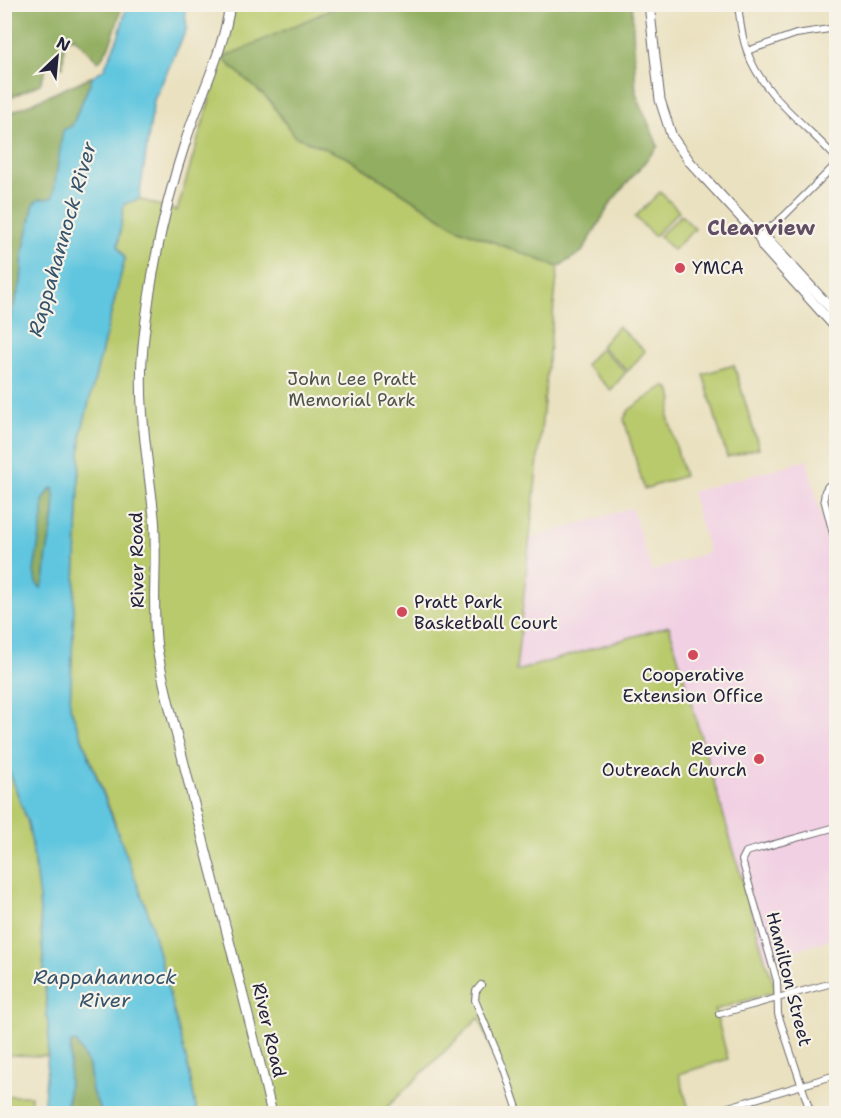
<svg xmlns="http://www.w3.org/2000/svg" width="841" height="1118" font-family="'Shantell Sans',sans-serif">
	<style>
		.built { fill: #f1d0e3 }
		.green { fill: #b9ca6d; stroke: #6e7654; stroke-width: 1.5 }
		.forest { fill: #92ae60; stroke: #5a684e; stroke-width: 1.5 }
		.water { fill: #61c6df; stroke: #42748d; stroke-width: 1.5; fill-rule: evenodd }
		.lines { fill: none; stroke-linecap: round; stroke-linejoin: round }
		.street-casing { stroke: #68656a; stroke-width: 8 }
		.secondary-casing { stroke: #68656a; stroke-width: 11 }
		.primary-casing { stroke: #68656a; stroke-width: 11 }
		.street { stroke: #fff; stroke-width: 6 }
		.secondary { stroke: #fff; stroke-width: 9 }
		.primary { stroke: #fff; stroke-width: 9 }
		.poi-dot { fill: #d1495b; stroke: #f7f3e8; stroke-width: 2 }
		.labels { text-anchor: middle; dominant-baseline: central; stroke-width: 4.5; stroke-linejoin: round; paint-order: stroke }
		.poi-label { font-size: 18px; fill: #22223b; stroke: #f7f3e8; text-anchor: start }
		.park-label { font-size: 18px; fill: #4f544a; stroke: #f7f3e8 }
		.street-label { font-size: 18px; fill: #22223b; stroke: #f7f3e8 }
		.water-label { font-size: 20px; font-style: italic; fill: #35536c; stroke: #f7f3e8 }
		.quarter-label { font-size: 21px; font-weight: bold; fill: #614d64; stroke: #f7f3e8 }
	</style>
	<rect width="100%" height="100%" fill="#f7f3e8"/>
	<filter id="ink" filterUnits="userSpaceOnUse"><feTurbulence type="fractalNoise" baseFrequency=".0167" numOctaves="2"/><feDisplacementMap in="SourceGraphic" scale="12" xChannelSelector="R" yChannelSelector="G"/><feConvolveMatrix kernelMatrix="1 2 1 2 8 2 1 2 1" color-interpolation-filters="sRGB"/></filter>
	<filter id="wash" filterUnits="userSpaceOnUse"><feTurbulence type="fractalNoise" baseFrequency=".008" numOctaves="4" result="noise"/><feDisplacementMap in="SourceGraphic" scale="24" xChannelSelector="R" yChannelSelector="G"/><feGaussianBlur stdDeviation="1.35" result="paint"/><feColorMatrix in="noise" values="0 0 0 0 0 0 0 0 0 0 0 0 0 0 0 0 0 1.4 0 .05"/><feComposite in="paint" operator="in"/></filter>
	<g filter="url(#wash)">
		<rect width="100%" height="100%" fill="#eae1c0"/>
		<!-- built -->
		<path class="built" d="M807 460 836 574V938L765 959 669 626 516 672 530 539 632 508 652 571 709 552 691 492Z"/>
		<!-- green -->
		<path class="green" d="M235 5H373L222 58 270 101 294 136 348 158 457 228 558 267 516 671 669 626 765 959 776 991 715 1010 728 1059 679 1074 690 1113H514L505 1081 479 1018 381 1113H197L189 1070 114 820 70 707 81 434 125 258 118 246 124 203 139 199 177 211 222 58Z
			M660 192 679 211 654 236 635 217Z
			M681 215 695 229 673 250 659 236Z
			M618 326 645 351 628 371 601 346Z
			M600 348 626 372 611 390 585 365Z
			M734 365 759 448 727 457 703 374Z
			M664 386 670 389 673 400 668 416 684 476 644 489 624 419 629 410Z
			M4 757 28 823 32 844 39 899 49 1041 47 1056 5 1055Z
			M5 1096H31L30 1113H5Z"/>
		<!-- forest -->
		<path class="forest" d="M4 5 5 4 122 5C117 23 112 48 98 62L74 37 64 41 63 67 48 64 40 84 5 100Z
			M341 5H632L636 94 658 146 612 201 582 252 558 267 457 228 348 158 294 136 270 101 222 58Z
			M93 76 72 126 53 197 34 203 23 253 21 282 5 335V115Z
			M52 488 54 489C57 512 50 533 47 555 45 565 47 579 42 588L35 583 34 571 43 516V500Z
			M76 1042 89 1066 92 1091 102 1113 67 1114 71 1043Z"/>
		<!-- water -->
		<path class="water" d="M127 5H184L187 28 154 100 139 199 124 204 118 246 125 258 81 434 70 707 148 912 189 1070 197 1113H102L92 1091 89 1066 76 1042 71 1043 67 1113H43L49 1041 39 899 32 844 28 823 4 757 5 335 21 282 23 253 34 203 40 199H47L53 197 63 130 72 126 93 76 104 69 119 35ZM51 488H53C58 511 50 533 47 555 45 565 47 579 41 588L36 583 34 571 43 516V501Z"/>
	</g>
	<g filter="url(#ink)">
		<g class="lines">
			<defs>
				<path id="street" d="M738 4C740 20 741 36 747 51 762 95 806 124 836 158
					M747 51 796 34 836 28
					M759 237 784 216 836 164
					M836 483 828 486 825 491 824 499 836 545
					M481 985 476 991 475 1000 504 1069 519 1114
					M719 1014 836 982
					M705 1114 836 1075
					M811 1114 778 1014 777 981 742 860 746 852 836 827"/>
				<path id="secondary" d="M230 4C224 51 200 95 186 140 164 207 150 276 143 346 137 404 148 460 154 517 158 560 151 605 157 648 165 696 180 745 191 792 218 900 247 1006 272 1114"/>
				<path id="primary" d="M649 4 660 100 672 137 690 162 759 237 763 247 836 328
					M759 237 768 240 836 314"/>
			</defs>
			<!-- street casing -->
			<use href="#street" class="street-casing"/>
			<!-- secondary casing -->
			<use href="#secondary" class="secondary-casing"/>
			<!-- primary casing -->
			<use href="#primary" class="primary-casing"/>
			<!-- street -->
			<use href="#street" class="street"/>
			<!-- secondary -->
			<use href="#secondary" class="secondary"/>
			<!-- primary -->
			<use href="#primary" class="primary"/>
		</g>
	</g>
	<!-- markers -->
	<g class="poi-dot">
		<circle cx="680" cy="268" r="6"/>
		<circle cx="402" cy="612" r="6"/>
		<circle cx="693" cy="655" r="6"/>
		<circle cx="759" cy="759" r="6"/>
	</g>
	<g class="labels">
		<!-- poi labels -->
		<g class="poi-label">
			<text x="692" y="268">YMCA</text>
			<text x="414" y="602">Pratt Park<tspan x="414" dy="21">Basketball Court</tspan></text>
			<text x="693" y="675" text-anchor="middle">Cooperative<tspan x="693" dy="21">Extension Office</tspan></text>
			<text x="747" y="749" text-anchor="end">Revive<tspan x="747" dy="21">Outreach Church</tspan></text>
		</g>
		<!-- park labels -->
		<g class="park-label">
			<text x="352" y="379">John Lee Pratt<tspan x="352" dy="21">Memorial Park</tspan></text>
		</g>
		<!-- street labels -->
		<g class="street-label">
			<text transform="translate(137 560) rotate(-91)">River Road</text>
			<text transform="translate(789 979) rotate(76)">Hamilton Street</text>
			<text transform="translate(269 1030) rotate(77)">River Road</text>
		</g>
		<!-- water labels -->
		<g class="water-label">
			<text transform="translate(62 239) rotate(-74)">Rappahannock River</text>
			<text x="105" y="977">Rappahannock<tspan x="105" dy="23">River</tspan></text>
		</g>
		<!-- quarter labels -->
		<g class="quarter-label">
			<text x="761" y="228">Clearview</text>
		</g>
	</g>
	<!-- margin -->
	<rect width="841" height="1118" fill="none" stroke="#f7f3e8" stroke-width="24"/>
	<!-- north arrow -->
	<g transform="translate(57 57) rotate(26)" stroke="#f7f3e8" stroke-width="4.5" paint-order="stroke">
	<path d="M0-4.5L10 22L0 15L-10 22Z" fill="#22223b"/>
	<text y="-9" font-size="16" font-weight="bold" text-anchor="middle" fill="#22223b">N</text>
	</g>
</svg>
